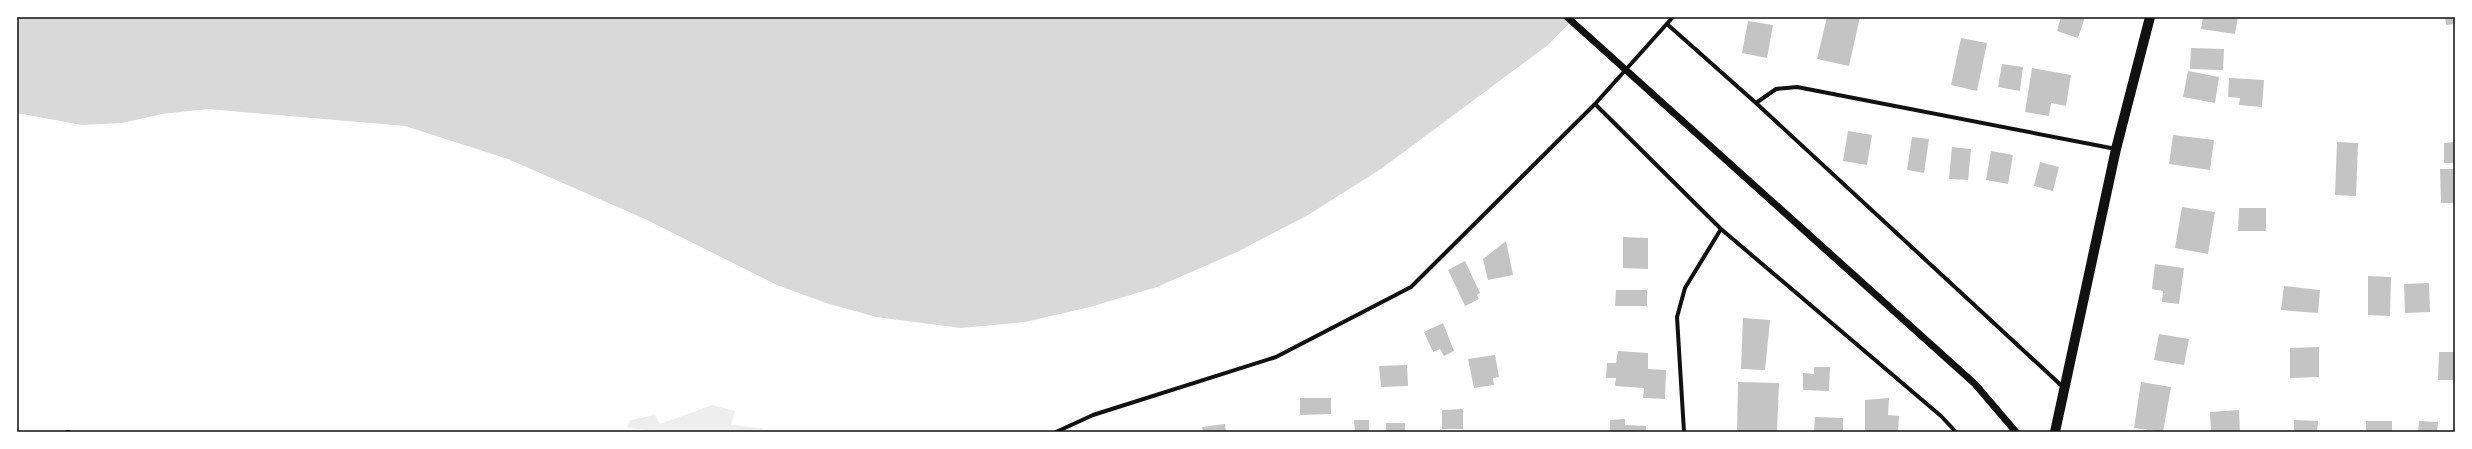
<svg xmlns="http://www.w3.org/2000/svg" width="2472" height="449" font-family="'Alegreya Sans',sans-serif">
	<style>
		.green { fill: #eee }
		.water { fill: #d9d9d9 }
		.building { fill: #c4c4c4 }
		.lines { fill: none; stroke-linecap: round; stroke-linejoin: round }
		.minor { stroke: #111; stroke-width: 4 }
		.tertiary { stroke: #111; stroke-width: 7 }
		.primary { stroke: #111; stroke-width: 10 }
		.neatline { fill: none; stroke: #111; stroke-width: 1.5 }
	</style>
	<rect width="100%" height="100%" fill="#fff"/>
	<!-- green -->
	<path class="green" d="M712 405 735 411 731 425 763 428 764 432H669L627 428 630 420 655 415 660 424Z"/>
	<!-- water -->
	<path class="water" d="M17 17H1575L1548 45 1381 169 1308 215 1237 252 1157 287 1090 307 1025 322 961 328 876 317 826 303 777 285 645 219 508 159 405 126 208 109 162 114 122 123 82 125 17 113Z"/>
	<!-- building -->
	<path class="building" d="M1827 17H1860L1849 66 1817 59Z
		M2061 17H2085L2078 38 2057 31Z
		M2203 17H2238L2235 34 2201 29Z
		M2445 17H2455V24L2446 25Z
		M1748 21 1773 25 1767 58 1742 53Z
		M1961 38 1987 43 1977 91 1951 85Z
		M2191 48 2224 49 2223 70 2190 69Z
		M2002 64 2023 67 2020 91 1998 87Z
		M2032 68 2071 75 2066 106 2051 103 2049 116 2025 112Z
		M2188 71 2219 77 2215 103 2183 97Z
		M2229 78 2264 80 2262 107 2239 105 2240 98 2228 97Z
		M1848 131 1872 135 1867 165 1843 161Z
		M2173 135 2214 140 2210 170 2169 164Z
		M1912 137 1929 139 1924 173 1907 170Z
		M2337 142 2358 143 2356 196 2335 195Z
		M2455 142V163H2444V143Z
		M1952 147 1971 149 1968 180 1949 179Z
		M1991 151 2013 155 2008 184 1986 180Z
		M2040 162 2059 167 2053 191 2034 186Z
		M2440 169H2455V203H2441Z
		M2182 207 2215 212 2208 254 2175 248Z
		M2239 208H2266V231H2238Z
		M1623 237 1648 238V269L1623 268Z
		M1506 241 1513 275 1488 280 1483 259Z
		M1465 261 1480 293 1477 295 1479 299 1465 306 1448 270Z
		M2155 264 2184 268 2179 304 2162 302 2163 291 2152 289Z
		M2368 276 2391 277 2390 316 2368 315Z
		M2429 283 2430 312 2405 313 2404 284Z
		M2284 286 2320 290 2318 313 2281 310Z
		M1616 290H1647V306H1615Z
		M1743 318 1770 320 1765 370 1741 369Z
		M1443 323 1454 351 1444 356 1440 349 1433 352 1424 332Z
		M2159 334 2189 339 2184 365 2154 360Z
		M2319 347V377L2290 378V348Z
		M1618 351 1648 353V369L1666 370 1665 399 1643 398 1644 388 1615 386 1616 378H1606L1607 363H1616Z
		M2439 352H2455V380H2438Z
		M1495 355 1499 377 1493 378 1494 385 1474 388 1468 359Z
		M1407 365 1408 386 1381 387 1379 366Z
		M1814 367H1830L1829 391 1803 390V373L1814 374Z
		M1738 382 1779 383 1777 432H1737Z
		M2141 382 2171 387 2163 432 2134 428Z
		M1300 398H1331V414L1300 415Z
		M1889 398 1888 415 1899 416 1898 432H1865V400Z
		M1463 409V429H1442V410Z
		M2239 410 2240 432H2211L2210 412Z
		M1815 417 1843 418V432H1814Z
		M1625 419V425L1646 426V432H1610V420Z
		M1354 420H1369V432H1355Z
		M2294 420 2318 421 2317 432H2294Z
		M2366 421H2392V432H2366Z
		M2419 421 2438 422 2437 432H2418Z
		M1386 423H1405V432H1386Z
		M1225 424 1226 432H1203L1202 427Z"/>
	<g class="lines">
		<!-- minor -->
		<path class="minor" d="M1667 24 1756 103 1776 89 1797 87 2116 149
			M1756 103 2063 387
			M1595 104 1721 229 1941 416 1956 432
			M67 432H69
			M1056 432 1093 415 1276 357 1411 287 1595 104 1673 17
			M1684 432 1677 317 1685 288 1721 229"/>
		<!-- tertiary -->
		<path class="tertiary" d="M1567 17 1975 384 2016 432"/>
		<!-- primary -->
		<path class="primary" d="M2055 432 2116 149 2150 17"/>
	</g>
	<!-- border -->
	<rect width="2472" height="449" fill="none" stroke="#ffffff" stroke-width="36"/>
	<rect x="18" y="18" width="2436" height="413" class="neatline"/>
</svg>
